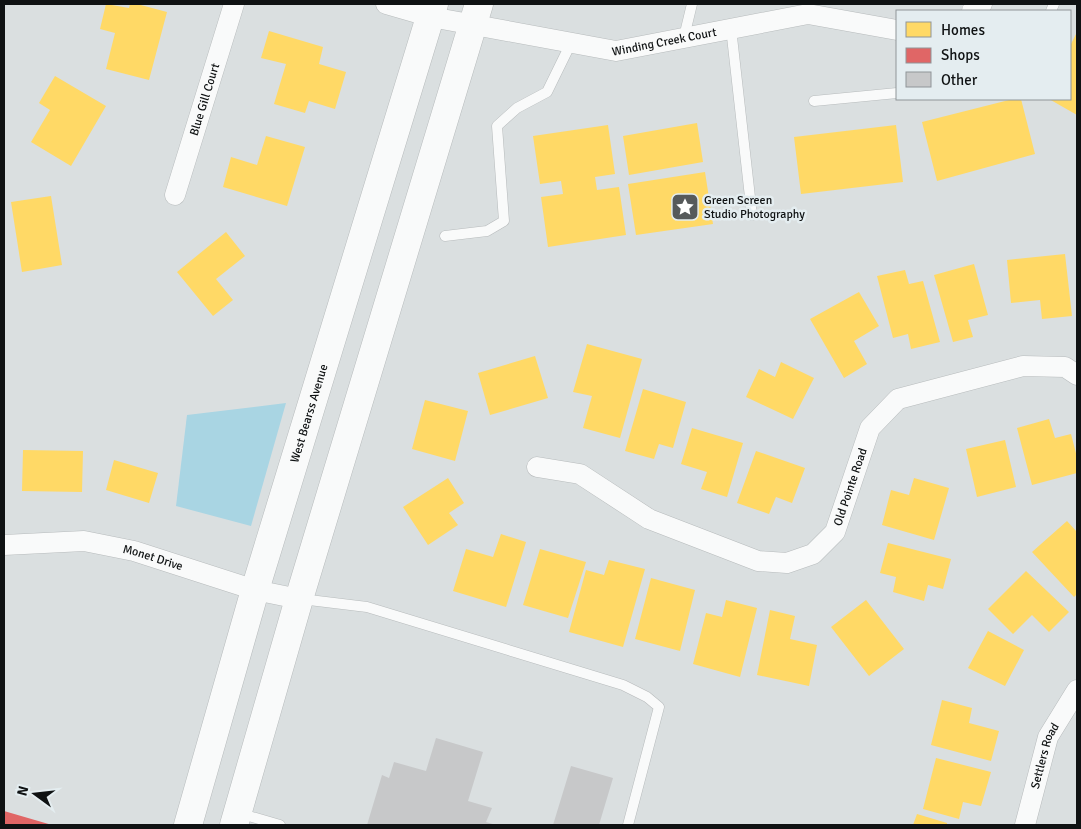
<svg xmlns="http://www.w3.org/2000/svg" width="1081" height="829" font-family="Signika,sans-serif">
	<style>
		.water { fill: #a9d5e3 }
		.homes { fill: #ffd966 }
		.shops { fill: #e06666 }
		.building { fill: #c7c8c9 }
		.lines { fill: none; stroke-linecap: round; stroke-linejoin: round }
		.service-casing { stroke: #b7bbbc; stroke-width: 11 }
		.minor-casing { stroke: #b7bbbc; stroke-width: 21 }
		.secondary-casing { stroke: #b7bbbc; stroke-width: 29 }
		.service { stroke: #f9fafa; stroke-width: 10 }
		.minor { stroke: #f9fafa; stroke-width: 20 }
		.secondary { stroke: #f9fafa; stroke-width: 28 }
		.labels { text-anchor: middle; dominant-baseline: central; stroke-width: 5; stroke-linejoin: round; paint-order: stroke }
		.street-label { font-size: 12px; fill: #0f1213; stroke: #e4edf0 }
		.poi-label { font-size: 12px; fill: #0f1213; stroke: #e4edf0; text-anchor: start }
	</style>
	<rect width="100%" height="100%" fill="#dadfe0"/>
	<!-- water -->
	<path class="water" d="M286 403 251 526 176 506 187 415Z"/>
	<!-- homes -->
	<path class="homes" d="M106 4 129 8 130 4H137L167 12 149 80 106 69 115 33 100 29Z
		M269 31 323 47 319 64 346 72 335 109 309 101 305 113 274 104 286 64 261 58Z
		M1077 32V115L1049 99H1070V46Z
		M55 76 106 106 71 166 31 142 50 110 39 103Z
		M1013 99H1021L1035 154 937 181 922 122Z
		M697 123 703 162 629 175 623 136Z
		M608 125 615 174 595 177 597 190 619 187 626 235 548 247 541 197 563 194 561 181 540 184 533 136Z
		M896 125 903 182 801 194 794 137Z
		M266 136 305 147 287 206 223 187 231 157 257 165Z
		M705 172 713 224 636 235 628 184Z
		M51 196 62 265 22 272 11 202Z
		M226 232 245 256 216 279 233 300 213 316 177 272Z
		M1065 254 1072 316 1042 319 1040 300 1011 303 1007 260Z
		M974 264 988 315 968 320 973 337 953 342 934 275Z
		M905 270 909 284 923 281 940 342 911 349 908 334 893 338 877 276Z
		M859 292 879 326 854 341 867 364 844 378 810 319Z
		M587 344 642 359 620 438 583 428 592 396 573 392Z
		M535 356 548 398 490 415 478 373Z
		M781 362 814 378 793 419 746 397 759 369 775 377Z
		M643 389 686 402 673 448 659 444 654 459 625 451Z
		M425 400 468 411 455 461 412 449Z
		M1049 419 1055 438 1071 434 1077 457V473L1032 485 1017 428Z
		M692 428 743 443 727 497 701 489 707 472 681 464Z
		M1005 440 1016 487 977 497 966 449Z
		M23 450 83 451 82 492 22 491Z
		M756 451 805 468 792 503 776 497 769 514 737 503Z
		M114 460 158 473 149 503 106 490Z
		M448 478 464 503 449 513 458 525 428 545 403 507Z
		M914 478 949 488 934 540 882 525 891 490 909 495Z
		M1067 521 1077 532V594L1074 597 1032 552Z
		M501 534 526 542 506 607 453 591 466 549 493 557Z
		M888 543 951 559 943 589 928 585 924 601 893 592 896 577 880 573Z
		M540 549 586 562 568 618 523 605Z
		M609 560 645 569 623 647 569 632 586 570 604 575Z
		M1026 571 1069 612 1049 632 1032 615 1013 634 988 609Z
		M651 578 695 590 680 651 635 639Z
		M726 600 757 608 740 677 693 664 706 613 722 617Z
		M866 600 904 649 869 676 831 627Z
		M770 610 795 616 790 639 817 645 809 686 757 675Z
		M988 631 1024 650 1005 686 968 668Z
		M942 700 972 708 969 723 999 731 991 761 931 745Z
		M936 758 991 772 981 806 963 802 959 819 923 809Z
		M917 814 947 823V825H913Z"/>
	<!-- shops -->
	<path class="shops" d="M4 811 52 825H4Z"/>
	<!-- building -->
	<path class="building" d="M436 738 483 752 468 801 492 808 486 822 496 825H367L382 775 389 778 394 762 426 771Z
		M571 766 613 778 599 825H553Z"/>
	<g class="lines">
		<defs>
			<path id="service" d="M1051 11 1054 4
				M731 28 752 215
				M684 37 692 4
				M814 101 897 93
				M445 236 487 231 504 221 497 126 517 108 547 92 571 43
				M301 599 367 607 623 685 647 697 659 707 628 825
				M238 813 280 825"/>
			<g id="minor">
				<path id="s1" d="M386 4 431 17 616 51 808 14 897 30"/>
				<path d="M972 11 982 4"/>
				<path id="s2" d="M175 195 234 4"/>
				<path id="s3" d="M537 467 580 474 649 519 758 561 787 563 813 554 835 532 870 428 898 399 1023 366 1065 367 1077 375"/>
				<path id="s4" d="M4 545 84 541 134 551 255 590 299 599"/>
				<path id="s5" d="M1025 825 1048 737 1077 690"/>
			</g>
			<g id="secondary">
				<path id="s6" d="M188 825 255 590 434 4"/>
				<path d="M234 825 299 599 479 4"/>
			</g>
		</defs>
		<!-- service casing -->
		<use href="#service" class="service-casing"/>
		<!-- minor casing -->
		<use href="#minor" class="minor-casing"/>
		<!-- secondary casing -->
		<use href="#secondary" class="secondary-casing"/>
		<!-- service -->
		<use href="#service" class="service"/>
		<!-- minor -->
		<use href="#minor" class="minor"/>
		<!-- secondary -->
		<use href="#secondary" class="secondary"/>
	</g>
	<!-- icons -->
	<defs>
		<symbol id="sight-square" viewBox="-11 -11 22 22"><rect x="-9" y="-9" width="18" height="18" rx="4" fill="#565a5b" stroke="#e4edf0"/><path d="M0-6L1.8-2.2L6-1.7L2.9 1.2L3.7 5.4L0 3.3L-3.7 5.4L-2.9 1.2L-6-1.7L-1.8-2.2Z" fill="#fff"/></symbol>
	</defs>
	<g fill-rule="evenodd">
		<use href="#sight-square" x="669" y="191" width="32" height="32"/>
	</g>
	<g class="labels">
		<!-- street labels -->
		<g class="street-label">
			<text stroke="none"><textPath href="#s1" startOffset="284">Winding Creek Court</textPath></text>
			<text stroke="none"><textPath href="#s2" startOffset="100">Blue Gill Court</textPath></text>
			<text stroke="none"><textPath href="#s6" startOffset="429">West Bearss Avenue</textPath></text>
			<text stroke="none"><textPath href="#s3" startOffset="378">Old Pointe Road</textPath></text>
			<text stroke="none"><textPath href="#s4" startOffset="151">Monet Drive</textPath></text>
			<text stroke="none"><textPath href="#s5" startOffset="72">Settlers Road</textPath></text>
		</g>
		<!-- poi labels -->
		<g class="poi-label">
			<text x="704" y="200">Green Screen<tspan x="704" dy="14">Studio Photography</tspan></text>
		</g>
	</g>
	<!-- border -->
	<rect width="1081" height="829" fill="none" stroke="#0f1213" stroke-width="10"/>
	<!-- legend -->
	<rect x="896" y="10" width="175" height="90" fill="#e4edf0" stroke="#8f9598"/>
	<rect x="906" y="22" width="25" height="15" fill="#ffd966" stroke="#8f9598"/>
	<text x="941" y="35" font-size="15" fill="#0f1213">Homes</text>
	<rect x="906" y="48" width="25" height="15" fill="#e06666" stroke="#8f9598"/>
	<text x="941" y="60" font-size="15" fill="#0f1213">Shops</text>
	<rect x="906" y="72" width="25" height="15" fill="#c7c8c9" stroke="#8f9598"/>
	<text x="941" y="85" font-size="15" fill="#0f1213">Other</text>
	<!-- north arrow -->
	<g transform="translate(35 794) rotate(285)" stroke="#e4edf0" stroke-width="4" paint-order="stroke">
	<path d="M0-4L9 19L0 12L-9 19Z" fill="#0f1213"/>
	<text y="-8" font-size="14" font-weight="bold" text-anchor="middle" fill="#0f1213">N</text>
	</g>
</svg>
